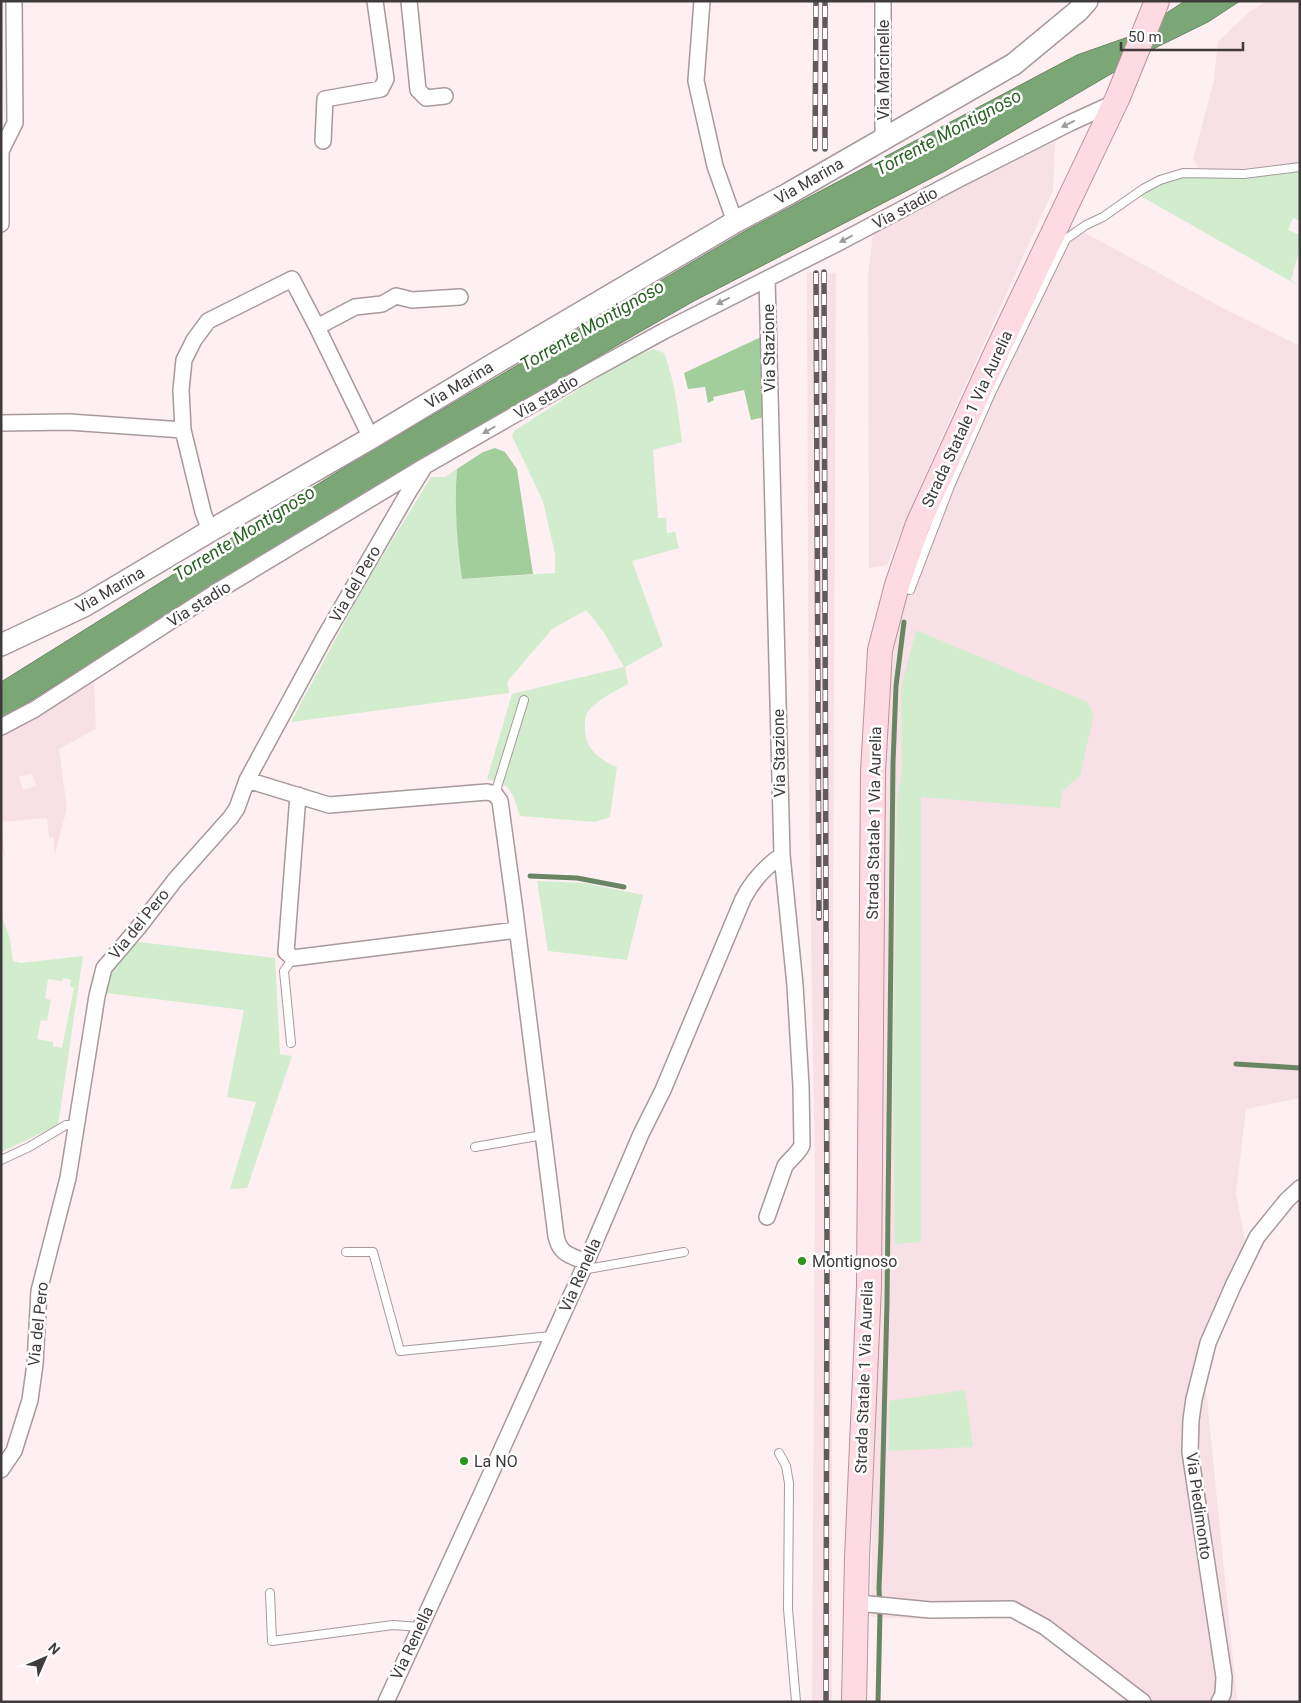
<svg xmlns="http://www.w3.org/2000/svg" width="1301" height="1703" font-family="Roboto,sans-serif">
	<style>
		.built { fill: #f8e1e6; fill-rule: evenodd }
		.green { fill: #d1edcd; fill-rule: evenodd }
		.forest { fill: #a1ce9b }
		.water { fill: #7ba675; stroke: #698664 }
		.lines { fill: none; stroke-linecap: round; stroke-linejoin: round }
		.stream { stroke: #698664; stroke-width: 5 }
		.service-casing { stroke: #a7999c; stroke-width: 10 }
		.minor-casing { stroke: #a7999c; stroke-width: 18 }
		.secondary-casing { stroke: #a7999c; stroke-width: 24 }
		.primary-casing { stroke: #ba929b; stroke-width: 26 }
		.service { stroke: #fff; stroke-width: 8 }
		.minor { stroke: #fff; stroke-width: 15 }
		.secondary { stroke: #fff; stroke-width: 21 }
		.primary { stroke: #fedae2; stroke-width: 24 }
		.rail-casing { stroke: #615a5c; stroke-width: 5.5 }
		.rail { stroke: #fff; stroke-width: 4; stroke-dasharray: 11; stroke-linecap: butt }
		.oneway { fill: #9f9c9d }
		.poi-dot { fill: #2b951c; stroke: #fff; stroke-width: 2 }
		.labels { text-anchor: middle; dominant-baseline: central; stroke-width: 5; stroke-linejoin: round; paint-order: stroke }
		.street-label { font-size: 16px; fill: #3f3a3b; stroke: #fff }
		.poi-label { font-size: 16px; fill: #3f3a3b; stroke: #fff; text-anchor: start }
		.water-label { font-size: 18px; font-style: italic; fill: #296322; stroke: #fff }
	</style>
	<rect width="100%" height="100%" fill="#fdeff2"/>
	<!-- built -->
	<path class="built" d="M1266 1H1300V164L1200 172 1193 159 1214 80 1218 42 1248 13Z
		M1055 142 1053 190 937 448 887 565 869 568 868 276 873 233 994 168Z
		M1069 224 1223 308 1300 346V1098L1246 1109 1236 1193 1245 1241 1219 1306 1201 1339 1237 1699 1235 1702H1137L1047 1633 1010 1615H959L920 1619 871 1617 884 808 888 698 896 638 915 551Z
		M807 272 836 273 832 1165V1702H812L815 1182 809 801Z
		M94 676 96 729 59 749 67 808 55 854 53 837H49L47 818 1 822 5 859 1 846V733ZM32 773 36 786 23 790 19 777Z"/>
	<!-- green -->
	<path class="green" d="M1300 167V221L1293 218 1288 230 1300 235V248L1291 280 1299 286 1137 194 1183 173 1203 174Z
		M654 349 664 353C675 381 678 412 682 442L653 450 658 518H666L667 533 675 532 679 548 632 561 663 646 625 667 628 684C614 692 597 699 587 713 585 717 585 720 585 724 583 746 597 759 617 767L610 817 595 822 520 816C512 792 513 785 487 779L512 694 624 667 603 631 586 610 552 629 507 682 509 693 291 722 363 588 431 477H445L457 469C454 506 457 542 462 579L555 573V554L543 501 512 436 514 431 626 359Z
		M916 630 1087 702 1092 710 1093 718 1080 776 1062 791 1060 808 921 797V1242L895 1244 893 1087 897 796 902 773 901 688Z
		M537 881 584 883 643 895 627 960 548 951Z
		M1 914 10 939 13 961 21 963 83 956 58 1125 1 1152ZM63 978 71 980 70 986 74 988 62 1048 53 1046V1042L37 1039 41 1020 47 1021 51 1000 45 998 48 979 62 981Z
		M138 942 275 958 280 1054 292 1056 247 1188 230 1189 256 1102 227 1097 244 1010 106 993 110 973Z
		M965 1390 973 1447 889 1451V1401Z"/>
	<!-- forest -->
	<path class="forest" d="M761 337 764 417 751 420 744 390 713 397 714 400 708 403 705 387 688 389 684 373Z
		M495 448 505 452 517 469 533 574 462 579C457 543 454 506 457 469L483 452Z"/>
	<!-- water -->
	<path class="water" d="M1185 1H1240L1208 22 1157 47 945 171 694 301 638 333 304 530 1 719V682L355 461 745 231 1077 55 1131 36Z"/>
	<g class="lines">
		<!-- stream -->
		<path class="stream" d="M530 876 577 878 624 887
			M1236 1064 1300 1068
			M878 1702 880 1612 879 1588 881 1540 887 1303 893 763 896 686 904 622"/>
		<defs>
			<path id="service" d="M910 590 950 486 992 391 1066 239 1086 225 1103 217 1143 189 1160 180 1183 173 1244 174 1300 167
				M495 794 524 700
				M291 1043 284 971 293 958
				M475 1147 543 1135
				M1 1160 29 1147 66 1125H77
				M346 1252H373L400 1351 552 1336
				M582 1270 684 1252
				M779 1453 786 1466 789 1483 788 1609 796 1702
				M270 1593 272 1641 393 1625 420 1627"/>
			<path id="minor" d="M409 1 418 90 426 98 445 96
				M702 1 696 81 715 166 735 222
				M883 1V139
				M323 141 325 99 381 89 386 79 375 1
				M1 224V151L15 123 14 1
				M767 279 782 855 795 985 801 1086 802 1145C799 1153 790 1159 785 1166L767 1217
				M317 327 371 438
				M1 423 69 422 183 430
				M210 531 203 512 183 430 181 390 184 360 194 340 208 321 292 279 317 327 355 307 382 304 396 296 412 300 460 297
				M1 727 35 709 216 592 425 466 591 371 664 331 840 242 957 180 1070 123 1105 107H1113
				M247 780 329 805 487 792 495 794 500 801 514 903 556 1236C560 1255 570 1255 586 1262
				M298 795 286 952 293 958 517 930
				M1 1470 14 1451 30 1400 35 1364 39 1291 68 1178 97 996 104 968 138 928 175 880 231 817 237 808 247 780 324 638 408 493 423 469
				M856 1605 869 1604 930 1610 1012 1609 1045 1627 1143 1702
				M386 1702 482 1493 585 1265 641 1134 663 1090 743 899C752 881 765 867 782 855
				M1219 1702 1223 1694 1224 1677 1190 1452 1191 1420 1194 1399 1208 1343 1233 1286 1257 1237 1287 1200 1300 1188"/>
			<path id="secondary" d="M1 645 84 606 210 531 371 438 494 364 735 222 788 194 1014 64 1078 11 1087 1"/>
			<path id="primary" d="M854 1702 857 1558 869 1286 873 772 880 650 897 585 918 524 998 349 1118 97 1157 1"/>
		</defs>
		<!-- service casing -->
		<use href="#service" class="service-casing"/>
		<!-- minor casing -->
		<use href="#minor" class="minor-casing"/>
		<!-- secondary casing -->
		<use href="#secondary" class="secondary-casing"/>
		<!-- primary casing -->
		<use href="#primary" class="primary-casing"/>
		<!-- service -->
		<use href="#service" class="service"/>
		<!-- minor -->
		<use href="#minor" class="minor"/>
		<!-- secondary -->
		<use href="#secondary" class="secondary"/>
		<!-- primary -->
		<use href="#primary" class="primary"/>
		<defs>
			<path id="rail" d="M815 149 816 1
				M825 149V1
				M824 272 827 1240 826 1702
				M816 273 819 918"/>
		</defs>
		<!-- rail casing -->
		<use href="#rail" class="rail-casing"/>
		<!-- rail -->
		<use href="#rail" class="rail"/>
	</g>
	<!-- one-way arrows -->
	<defs><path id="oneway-solid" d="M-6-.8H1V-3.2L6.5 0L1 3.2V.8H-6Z" transform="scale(1.25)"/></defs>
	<g class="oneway">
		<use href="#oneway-solid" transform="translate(1068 124) rotate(154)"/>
		<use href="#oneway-solid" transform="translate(846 239) rotate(152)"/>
		<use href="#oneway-solid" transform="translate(723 301) rotate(153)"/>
		<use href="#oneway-solid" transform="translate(489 430) rotate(150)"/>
	</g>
	<!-- markers -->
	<g class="poi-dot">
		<circle cx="802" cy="1261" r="5"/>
		<circle cx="464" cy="1461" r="5"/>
	</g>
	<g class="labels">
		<!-- street labels -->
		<g class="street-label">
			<text transform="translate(883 70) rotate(-90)">Via Marcinelle</text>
			<text transform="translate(809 181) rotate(-30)">Via Marina</text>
			<text transform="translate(905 208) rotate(-28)">Via stadio</text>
			<text transform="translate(769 348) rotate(-91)">Via Stazione</text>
			<text transform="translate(459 385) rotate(-31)">Via Marina</text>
			<text transform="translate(546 397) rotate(-30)">Via stadio</text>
			<text transform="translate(967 419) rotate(-65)">Strada Statale 1 Via Aurelia</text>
			<text transform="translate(355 584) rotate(-60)">Via del Pero</text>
			<text transform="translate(110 590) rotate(-30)">Via Marina</text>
			<text transform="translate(199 604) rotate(-32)">Via stadio</text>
			<text transform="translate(779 753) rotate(-91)">Via Stazione</text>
			<text transform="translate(874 823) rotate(-89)">Strada Statale 1 Via Aurelia</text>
			<text transform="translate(139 924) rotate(-51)">Via del Pero</text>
			<text transform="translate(580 1275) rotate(-66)">Via Renella</text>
			<text transform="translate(38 1324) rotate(-84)">Via del Pero</text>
			<text transform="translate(864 1377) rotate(-88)">Strada Statale 1 Via Aurelia</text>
			<text transform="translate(1199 1506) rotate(82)">Via Piedimonto</text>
			<text transform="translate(412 1643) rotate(-65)">Via Renella</text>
		</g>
		<!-- poi labels -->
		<g class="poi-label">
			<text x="812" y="1261">Montignoso</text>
			<text x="474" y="1461">La NO</text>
		</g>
		<!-- water labels -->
		<g class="water-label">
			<text transform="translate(948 132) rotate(-28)">Torrente Montignoso</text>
			<text transform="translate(592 325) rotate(-30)">Torrente Montignoso</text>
			<text transform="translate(244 533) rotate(-32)">Torrente Montignoso</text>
		</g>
	</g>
	<!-- border -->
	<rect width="1301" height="1703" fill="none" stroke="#3f3a3b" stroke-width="5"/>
	<!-- north arrow -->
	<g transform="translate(45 1658) rotate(45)" stroke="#ffffff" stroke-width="4" paint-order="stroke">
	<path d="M0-4L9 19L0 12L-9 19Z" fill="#3f3a3b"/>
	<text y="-8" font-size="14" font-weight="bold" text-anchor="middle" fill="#3f3a3b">N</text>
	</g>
	<!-- scale -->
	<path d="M1121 42v8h122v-8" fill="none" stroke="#3f3a3b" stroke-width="2.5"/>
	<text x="1128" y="42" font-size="15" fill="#3f3a3b" stroke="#ffffff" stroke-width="4" paint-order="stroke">50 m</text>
</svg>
